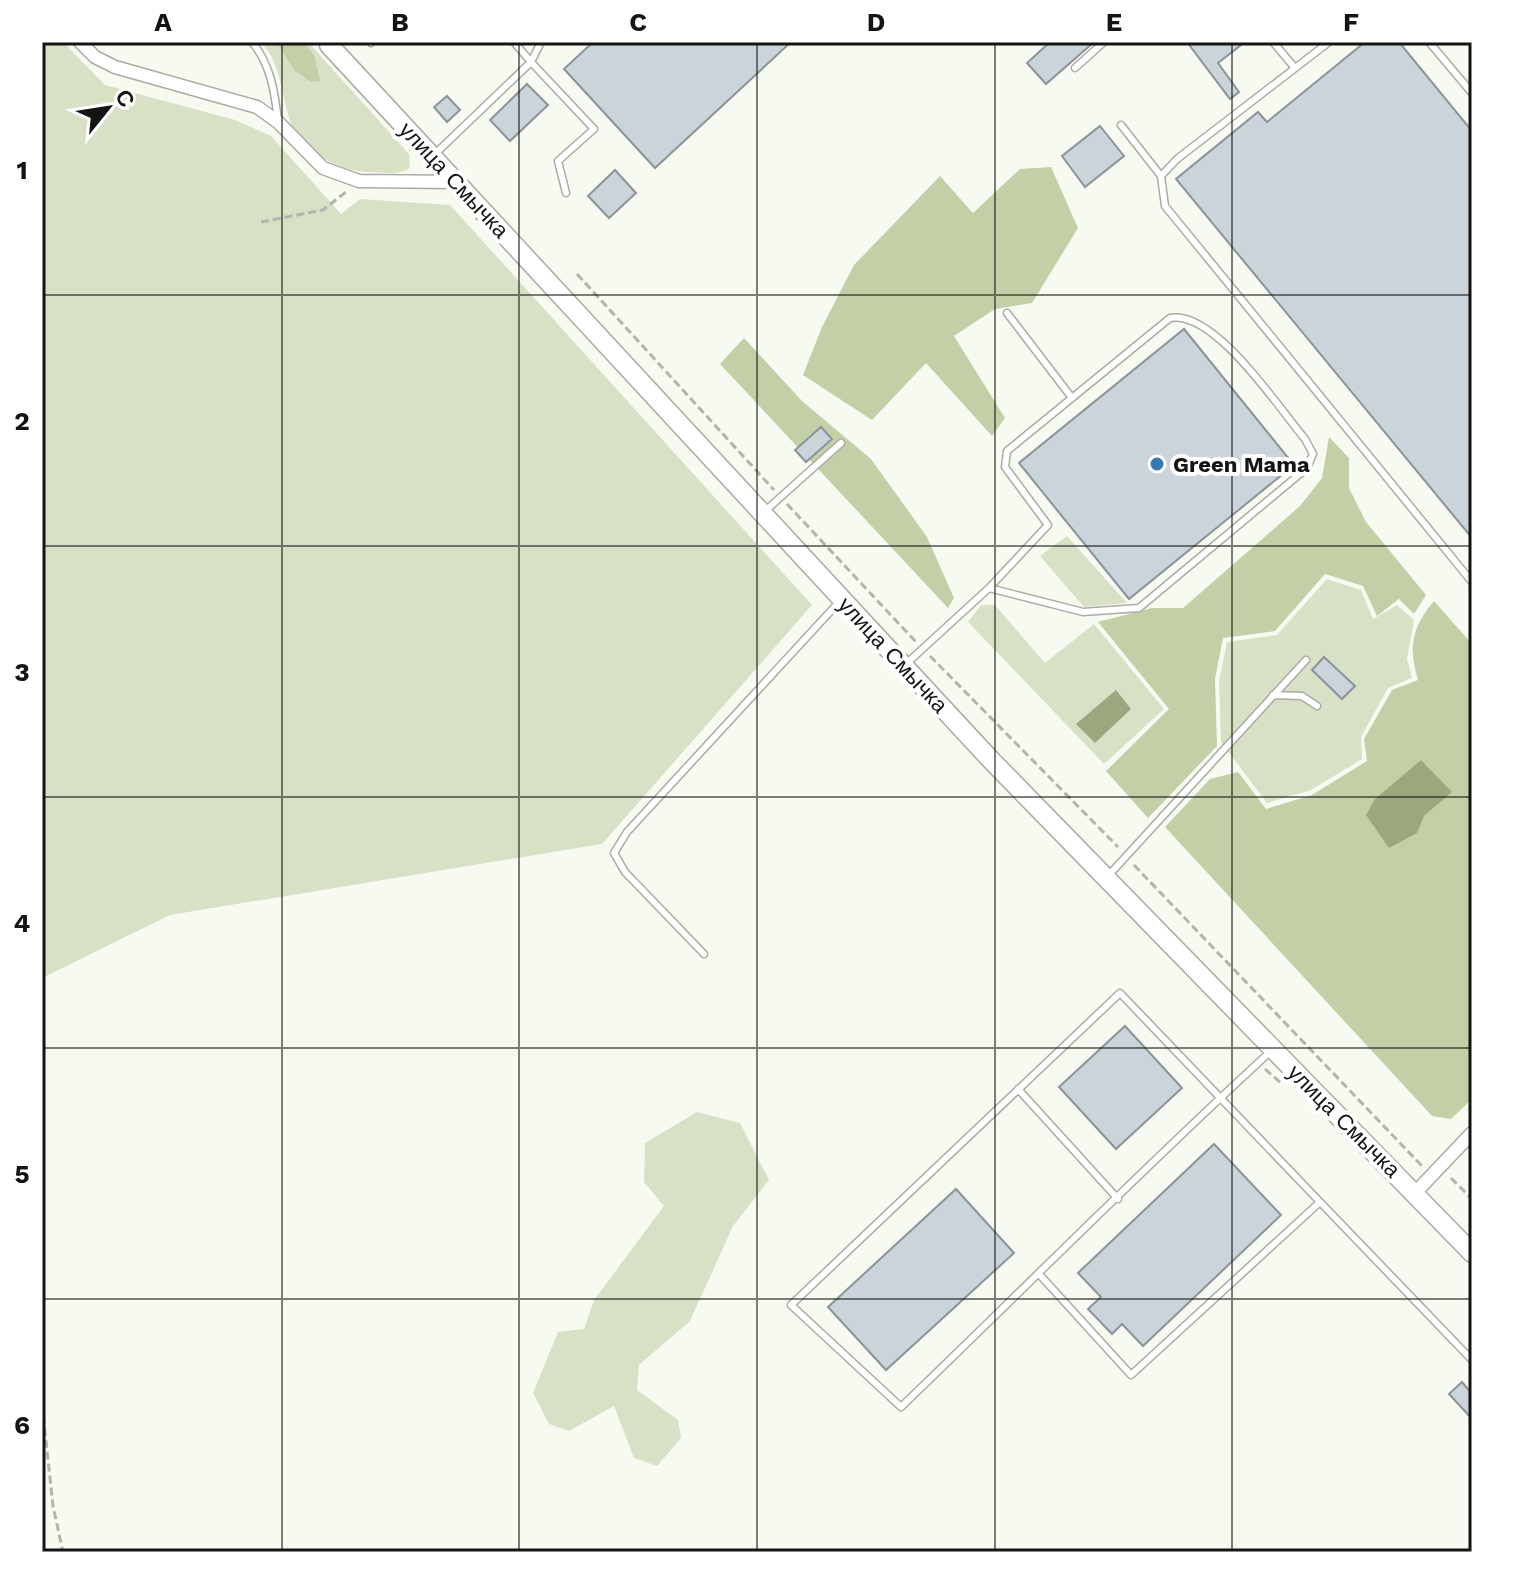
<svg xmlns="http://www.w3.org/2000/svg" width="1514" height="1594" font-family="'Work Sans',sans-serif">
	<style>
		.green { fill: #d8e0c6 }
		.forest { fill: #c3cfa7; fill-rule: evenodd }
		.water { fill: #9ca780 }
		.building { fill: #cbd4db; stroke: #8b9399; stroke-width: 2 }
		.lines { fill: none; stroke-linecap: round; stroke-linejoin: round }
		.lane-casing { stroke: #aaaca3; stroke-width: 9 }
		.street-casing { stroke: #aaaca3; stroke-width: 15 }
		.secondary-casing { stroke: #aaaca3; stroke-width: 21 }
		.path { stroke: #b2b5ad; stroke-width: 3; stroke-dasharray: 8 4; stroke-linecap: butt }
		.lane { stroke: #fff; stroke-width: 6 }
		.street { stroke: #fff; stroke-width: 12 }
		.secondary { stroke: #fff; stroke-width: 18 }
		.grid { fill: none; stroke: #141512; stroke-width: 2; stroke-opacity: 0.55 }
		.poi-dot { fill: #347aaf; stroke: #fff; stroke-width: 3 }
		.labels { text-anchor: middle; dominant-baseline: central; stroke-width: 8; stroke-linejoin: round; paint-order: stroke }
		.street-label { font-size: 22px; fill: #141512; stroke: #fff }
		.poi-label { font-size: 22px; font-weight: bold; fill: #141512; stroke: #fff; text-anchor: start }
		.neatline { fill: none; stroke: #141512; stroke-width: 3 }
		.grid-label { font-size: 26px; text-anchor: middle; font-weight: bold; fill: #141512 }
	</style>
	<rect width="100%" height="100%" fill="#f7faf0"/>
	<!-- green -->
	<path class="green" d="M42 42H63L105 85 235 120 271 136 341 214 360 199 450 205 812 605 602 844 170 915 42 978Z
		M261 42H276L294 70 314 55 303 42H308L409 154 410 168C398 176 382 172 367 172 341 171 301 151 291 124 281 95 282 65 261 42Z
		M1067 536 1127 603 1084 607 1040 556Z
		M1327 579 1361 590 1373 619 1397 605 1414 620 1407 659 1412 678 1388 688 1361 737 1362 759 1311 790 1267 803 1221 742 1219 681 1227 642 1277 635Z
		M981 605H995L1045 663 1094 624 1164 709 1104 764 968 622Z
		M697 1112 740 1123 769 1180 733 1226 690 1321 639 1365 637 1390 678 1420 681 1438 657 1466 634 1458 614 1406 569 1431 549 1424 533 1393 558 1332 584 1329 594 1300 664 1206 644 1182 645 1143Z"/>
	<!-- forest -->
	<path class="forest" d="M276 42H303L314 55 320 81 311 82 294 70Z
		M1051 167 1078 228 1032 303 995 309 954 336 1005 418 992 436 926 363 872 420 803 375 822 327 854 265 940 176 973 213 1020 169Z
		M744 338 802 401 871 459 927 537 954 598 948 608 720 364Z
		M1329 437 1349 458V488L1366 522 1426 595 1414 614 1399 599 1377 616 1363 586 1325 574 1275 631 1223 638 1215 679 1217 746 1148 818 1106 771 1169 709 1098 622 1152 608H1183L1300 506 1322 478Z
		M1434 601 1472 644V1099L1451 1119 1432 1116 1165 827 1210 779 1238 772 1266 809 1312 795 1367 761 1364 739 1392 690 1418 680C1408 647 1412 627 1434 601ZM1421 760 1451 792 1424 816Z"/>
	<!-- water -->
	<path class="water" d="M1116 690 1131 709 1095 743 1076 724Z
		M1421 760 1452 792 1424 816 1417 833 1389 848 1366 815 1375 799Z"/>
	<!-- building -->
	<path class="building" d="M593 42H791L655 168 564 69Z
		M1050 42H1094L1046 84 1027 63Z
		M1187 42H1245L1218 63 1239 92 1230 99Z
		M1365 42H1399L1472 131V538L1176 179 1258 112 1267 122Z
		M527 84 548 105 510 141 490 120Z
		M447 96 460 110 447 122 434 107Z
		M1100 126 1124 156 1085 187 1062 156Z
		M615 170 636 193 609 218 588 196Z
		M1184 329 1294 465 1129 599 1019 463Z
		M821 427 832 439 806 462 795 450Z
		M1324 657 1355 686 1342 699 1312 670Z
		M1125 1026 1182 1088 1116 1149 1059 1087Z
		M1214 1144 1281 1215 1143 1346 1122 1324 1112 1334 1088 1309 1101 1297 1078 1273Z
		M956 1189 1014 1253 886 1370 828 1307Z
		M1462 1382 1472 1394V1419L1449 1394Z"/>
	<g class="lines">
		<defs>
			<path id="lane" d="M252 42C271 65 275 93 278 122
				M514 42 531 62 541 42
				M1273 42 1295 68
				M1329 42 1177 159 1161 176 1165 206 1472 582
				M1429 42 1472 93
				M371 43 372 42
				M1075 68 1104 42
				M1121 125 1161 176
				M435 154 531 62 594 129 558 161 566 193
				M1007 313 1072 398
				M765 511 841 443
				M907 663 989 588 1083 612 1139 608 1307 468 1313 454 1305 439C1278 407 1214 309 1170 318L1007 451 1005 467 1048 525 989 588
				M1273 695 1302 696 1317 706
				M1108 876 1306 660
				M704 954 625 872 614 853 627 832 839 602
				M1018 1089 1118 1199
				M1320 1202 1472 1360
				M1039 1274 1131 1375 1320 1202 1120 993 791 1305 901 1407C1024 1289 1144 1167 1270 1052"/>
			<path id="street" d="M80 42 95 57 115 67 257 107 278 122 323 168 359 181 456 182
				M1415 1193 1472 1133"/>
			<path id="secondary" d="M329 45 990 759 1472 1253"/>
		</defs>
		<!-- lane casing -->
		<use href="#lane" class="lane-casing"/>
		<!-- street casing -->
		<use href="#street" class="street-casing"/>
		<!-- secondary casing -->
		<use href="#secondary" class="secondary-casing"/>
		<!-- path -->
		<path class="path" d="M261 222 323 210 347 191
			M577 274 774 490
			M787 504 916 642
			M930 656 1118 847
			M1134 865 1422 1166
			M1265 1069 1282 1084
			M1451 1178 1472 1199
			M42 1404 53 1506 63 1552"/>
		<!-- lane -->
		<use href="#lane" class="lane"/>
		<!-- street -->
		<use href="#street" class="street"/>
		<!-- secondary -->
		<use href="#secondary" class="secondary"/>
	</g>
	<!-- grid -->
	<path class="grid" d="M282 42V1552M519 42V1552M757 42V1552M995 42V1552M1232 42V1552M42 295H1472M42 546H1472M42 797H1472M42 1048H1472M42 1299H1472"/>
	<!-- markers -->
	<circle class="poi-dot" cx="1157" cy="464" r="8"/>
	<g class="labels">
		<!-- street labels -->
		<g class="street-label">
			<text transform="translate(454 180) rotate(47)">улица Смычка</text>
			<text transform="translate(893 655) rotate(47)">улица Смычка</text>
			<text transform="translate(1344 1121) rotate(45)">улица Смычка</text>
		</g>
		<!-- poi labels -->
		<g class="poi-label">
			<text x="1173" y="464">Green Mama</text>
		</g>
	</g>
	<!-- border -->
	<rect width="1514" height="1594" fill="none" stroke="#ffffff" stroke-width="88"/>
	<!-- north arrow -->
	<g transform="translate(108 108) rotate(60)" stroke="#ffffff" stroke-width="6" paint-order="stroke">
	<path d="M0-6L14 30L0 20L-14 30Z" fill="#141512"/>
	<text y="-12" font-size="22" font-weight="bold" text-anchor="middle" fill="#141512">С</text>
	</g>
	<rect x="44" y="44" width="1426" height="1506" class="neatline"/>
	<g class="grid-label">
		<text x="163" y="31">A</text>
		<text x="400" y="31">B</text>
		<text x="638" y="31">C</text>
		<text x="876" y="31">D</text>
		<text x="1114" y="31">E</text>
		<text x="1351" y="31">F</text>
		<text x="22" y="179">1</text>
		<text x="22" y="430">2</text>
		<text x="22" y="681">3</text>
		<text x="22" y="932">4</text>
		<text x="22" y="1183">5</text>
		<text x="22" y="1434">6</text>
	</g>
</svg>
